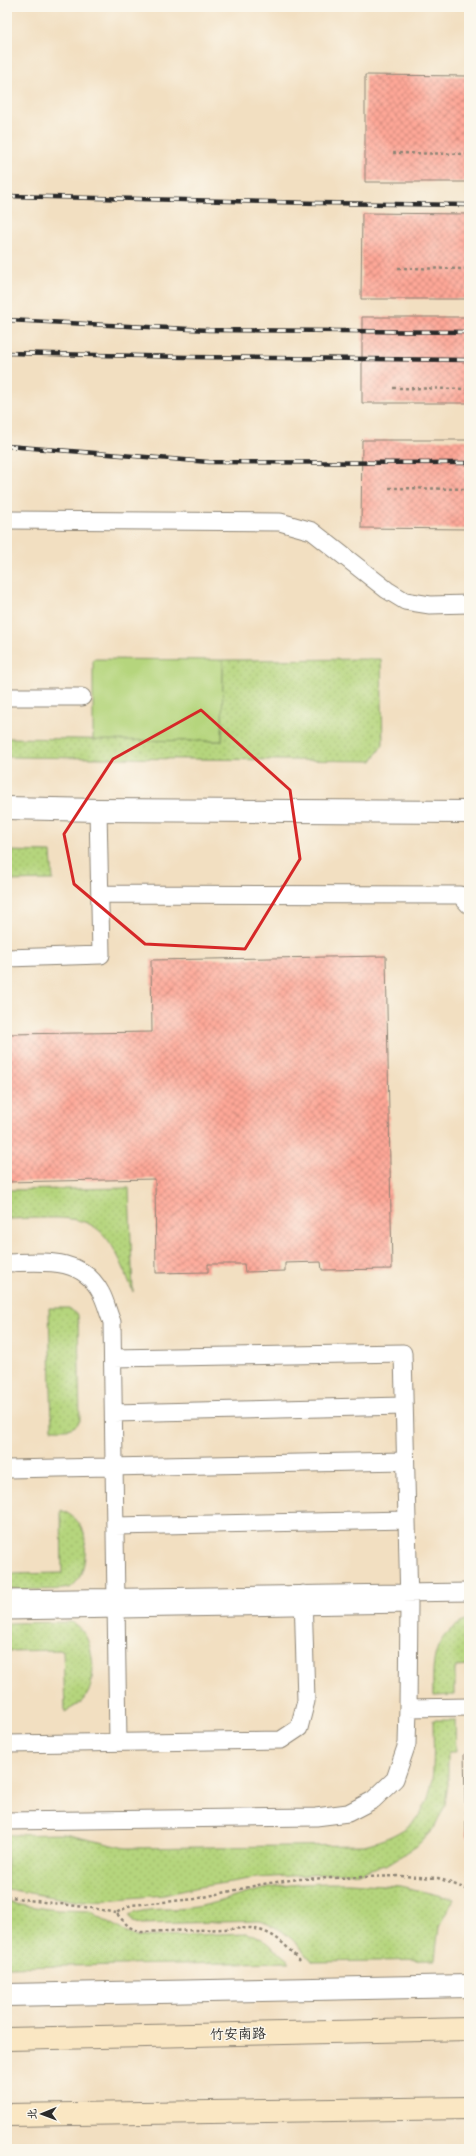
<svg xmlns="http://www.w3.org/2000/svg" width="476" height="2156" font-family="Itim,'LXGW WenKai TC',sans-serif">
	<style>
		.grass { fill: url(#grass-dots); stroke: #708054 }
		.pitch { fill: #b5d57d; stroke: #708054 }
		.building { fill: url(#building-cross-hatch) }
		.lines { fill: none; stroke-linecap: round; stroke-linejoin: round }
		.service-casing { stroke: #8e8576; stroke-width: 19 }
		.minor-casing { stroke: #8e8576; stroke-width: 24 }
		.secondary-casing { stroke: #8e8576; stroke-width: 24 }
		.path { stroke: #8e8576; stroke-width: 2.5; stroke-dasharray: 3 3; stroke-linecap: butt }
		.service { stroke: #fff; stroke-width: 17 }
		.minor { stroke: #fff; stroke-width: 22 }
		.secondary { stroke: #fae7c3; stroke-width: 22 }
		.rail-casing { stroke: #2b2b2b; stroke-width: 4.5 }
		.rail { stroke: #fbf7ec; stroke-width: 3; stroke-dasharray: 9; stroke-linecap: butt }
		.marked { fill: none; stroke: #d62828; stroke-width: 3; stroke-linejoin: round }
		.labels { text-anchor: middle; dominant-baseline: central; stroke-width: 3; stroke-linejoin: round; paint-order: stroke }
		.street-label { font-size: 14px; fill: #2b2b2b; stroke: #fbf7ec }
	</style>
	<defs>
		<pattern id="grass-dots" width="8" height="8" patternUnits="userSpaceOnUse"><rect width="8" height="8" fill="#b5d57d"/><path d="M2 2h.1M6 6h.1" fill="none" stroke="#9cb76c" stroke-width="1.8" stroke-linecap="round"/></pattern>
		<pattern id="building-cross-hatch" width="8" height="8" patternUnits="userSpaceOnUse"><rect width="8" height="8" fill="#fea797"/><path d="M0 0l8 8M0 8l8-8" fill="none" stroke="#ce887b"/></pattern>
	</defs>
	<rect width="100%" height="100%" fill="#fbf7ec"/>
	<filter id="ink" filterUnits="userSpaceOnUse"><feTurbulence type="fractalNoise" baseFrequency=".025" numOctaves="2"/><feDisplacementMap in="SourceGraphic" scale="8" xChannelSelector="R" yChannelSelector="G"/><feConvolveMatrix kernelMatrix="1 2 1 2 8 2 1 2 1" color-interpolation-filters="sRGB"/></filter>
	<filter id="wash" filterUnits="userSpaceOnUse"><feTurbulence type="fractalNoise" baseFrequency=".012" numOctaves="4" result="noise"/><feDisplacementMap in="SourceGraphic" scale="16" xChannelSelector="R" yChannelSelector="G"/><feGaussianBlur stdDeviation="0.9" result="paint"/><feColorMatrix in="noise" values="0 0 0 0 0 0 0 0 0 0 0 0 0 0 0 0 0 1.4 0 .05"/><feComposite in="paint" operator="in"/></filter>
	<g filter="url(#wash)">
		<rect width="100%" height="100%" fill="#f2dfc1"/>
		<!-- grass -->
		<path class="grass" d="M381 659 383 744 372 761 7 757V738L222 741 223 660Z
			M7 851 51 852 53 880 7 881Z
			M129 1188 133 1292C103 1210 88 1217 7 1219V1190Z
			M49 1308H69L78 1315 80 1421C74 1431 62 1429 52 1429Z
			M61 1510C70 1514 79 1520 83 1530 88 1545 86 1582 68 1588 59 1591 20 1589 7 1589V1574L62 1573Z
			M469 1619V1666L455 1667V1695L433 1696C432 1661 432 1634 469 1619Z
			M72 1622C76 1625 81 1629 84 1633 94 1649 97 1682 85 1698 81 1704 71 1708 65 1712L63 1650 7 1651V1623Z
			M433 1720H455L456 1752H448V1783L445 1805 435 1827 417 1846 388 1864 360 1872 256 1878 199 1887 164 1895 81 1902 7 1889V1835L64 1834 126 1848 364 1845C439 1827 434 1786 433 1720Z
			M349 1883 401 1886 454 1899 439 1926 435 1960 313 1962C295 1942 285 1928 259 1921L142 1924 133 1921 129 1915C150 1906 173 1911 195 1907 215 1904 233 1897 252 1892 284 1883 316 1883 349 1883Z
			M7 1902 20 1905 57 1910 90 1911 125 1932 136 1937 247 1933 262 1938 290 1962 7 1967Z"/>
		<!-- pitch -->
		<path class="pitch" d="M93 659 223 660 222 741 93 740Z"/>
		<g id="blocks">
			<!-- building -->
			<path class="building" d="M365 75 469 76V182H365Z
				M362 213 469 214V299H361Z
				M362 317H469V403H362Z
				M362 440H469V529L361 528Z
				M386 956 392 1269 322 1270 321 1262 285 1263V1271L245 1272 244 1264H208V1272L156 1273 155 1179 7 1182V1034L152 1032 151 960Z
				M464 1754H469V1838H466Z"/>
		</g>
	</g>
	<g filter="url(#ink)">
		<use href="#blocks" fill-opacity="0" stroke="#8e8576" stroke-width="1"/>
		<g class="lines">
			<defs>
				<path id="service" d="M7 520 280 522 312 531 387 590 405 601 430 605 469 604
					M7 697H82
					M100 894 460 895 469 905
					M7 958 101 955 98 810
					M7 1263C42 1262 82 1256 101 1293 106 1302 108 1313 112 1322L118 1742
					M113 1358 403 1353 409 1604 408 1708 469 1707
					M114 1413 403 1406
					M7 1469 404 1461
					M115 1526 407 1520
					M7 1599 469 1592
					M7 1611 409 1604
					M7 1744 281 1740 299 1728 306 1701 303 1594
					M7 1821 316 1817 348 1813 373 1800 395 1779 407 1744 408 1708"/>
				<path id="minor" d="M7 808 98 810 469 812
					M7 1995 469 1986"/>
				<path id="secondary" d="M7 2039 469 2029
					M7 2115 469 2108"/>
			</defs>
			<!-- service casing -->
			<use href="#service" class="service-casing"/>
			<!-- minor casing -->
			<use href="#minor" class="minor-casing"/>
			<!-- secondary casing -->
			<use href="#secondary" class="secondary-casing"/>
			<!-- path -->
			<path class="path" d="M393 153 469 154
				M398 268 469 269
				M393 388 469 389
				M389 488 469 489
				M7 1896C43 1904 80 1904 116 1913
				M300 1961C283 1943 276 1933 251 1928L141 1932 129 1927 116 1913 131 1905 195 1899 263 1884 298 1879 400 1876 438 1878 469 1890"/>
			<!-- service -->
			<use href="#service" class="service"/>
			<!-- minor -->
			<use href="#minor" class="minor"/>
			<!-- secondary -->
			<use href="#secondary" class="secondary"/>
			<defs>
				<path id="rail" d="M7 196 318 203 469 205
					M7 320 209 330 469 332
					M7 353 187 357 469 360
					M7 446 209 462 469 463"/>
			</defs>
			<!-- rail casing -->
			<use href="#rail" class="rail-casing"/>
			<!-- rail -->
			<use href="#rail" class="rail"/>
		</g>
	</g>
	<!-- marked area -->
	<path class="marked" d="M201 710 290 790 300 859 245 949 145 944 74 884 64 834 113 759Z"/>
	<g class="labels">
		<!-- street labels -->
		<g class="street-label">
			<text transform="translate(238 2034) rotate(-1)">竹安南路</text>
		</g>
	</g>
	<!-- margin -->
	<rect width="476" height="2156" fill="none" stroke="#fbf7ec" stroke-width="24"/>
	<!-- north arrow -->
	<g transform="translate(42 2114) rotate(269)" stroke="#fbf7ec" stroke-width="3" paint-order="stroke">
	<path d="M0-3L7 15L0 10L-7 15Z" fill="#2b2b2b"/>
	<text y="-6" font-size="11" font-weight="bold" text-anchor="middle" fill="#2b2b2b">北</text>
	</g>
</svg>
